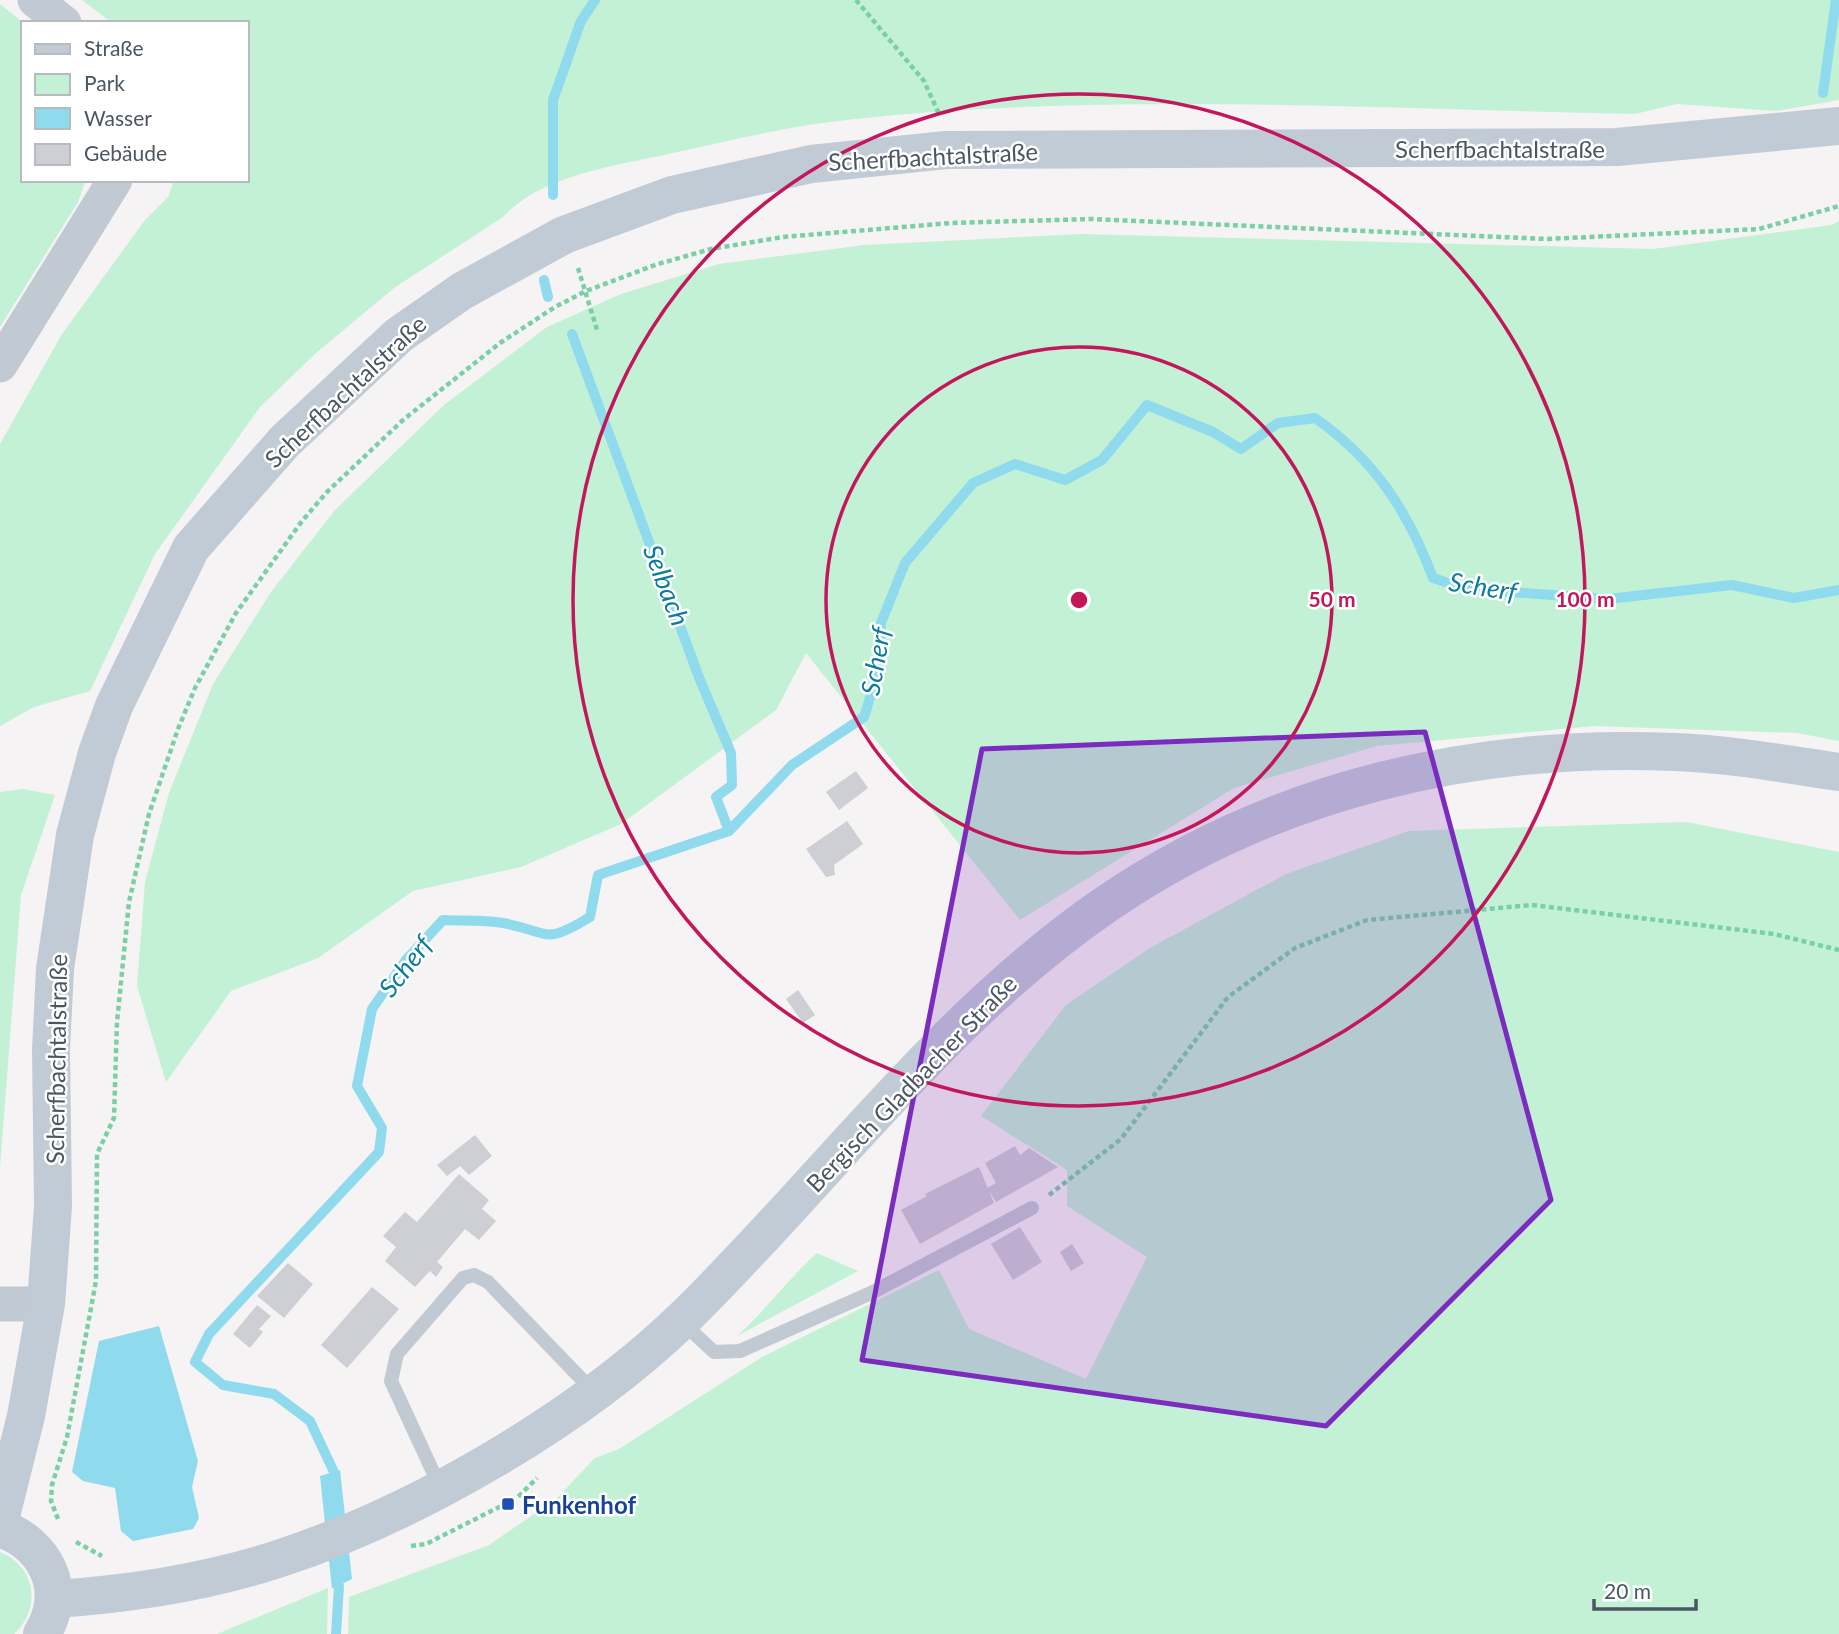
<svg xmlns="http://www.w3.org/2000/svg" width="1839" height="1634" font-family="Lato,sans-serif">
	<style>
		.green { fill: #c3f1d5 }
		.water { fill: #90daee }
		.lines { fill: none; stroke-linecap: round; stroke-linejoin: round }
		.stream { stroke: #90daee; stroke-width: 10 }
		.building { fill: #cdcfd5 }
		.path { stroke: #7ad0a6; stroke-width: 4.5; stroke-dasharray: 5 3.5; stroke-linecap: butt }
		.service { stroke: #c1cad2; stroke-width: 14 }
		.tertiary { stroke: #c1cad2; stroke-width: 35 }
		.secondary { stroke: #c1cbd6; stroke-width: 38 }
		.marked { fill: #7b2cbf; fill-opacity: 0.2; stroke: #7b2cbf; stroke-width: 5; stroke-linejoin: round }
		.ring { fill: none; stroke: #c2185b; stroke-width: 3.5 }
		.transit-dot { fill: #1a4fb4; stroke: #fff; stroke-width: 2.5 }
		.labels { text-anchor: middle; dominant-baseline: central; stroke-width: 5; stroke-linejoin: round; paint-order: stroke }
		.street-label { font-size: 24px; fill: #4a5661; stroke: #fff }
		.transit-label { font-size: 24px; font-weight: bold; fill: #164399; stroke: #fff; text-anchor: start }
		.water-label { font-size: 26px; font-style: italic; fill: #0c7c9b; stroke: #fff }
		.centre { fill: #c2185b; stroke: #fff; stroke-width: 3.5 }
		.ring-label { font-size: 21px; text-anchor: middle; font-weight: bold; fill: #c2185b; stroke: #fff; stroke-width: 5; stroke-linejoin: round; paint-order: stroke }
	</style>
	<rect width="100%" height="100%" fill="#f5f3f3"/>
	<!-- green -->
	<path class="green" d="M82 0H1839V100L1776 111 1677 104 1635 114C1378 109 1111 92 855 119 792 125 729 141 668 154 615 166 541 175 503 217L394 288 316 353 260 407 155 554 90 691 34 707 0 726V444L62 334 145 220 168 197 174 180H247V23H112Z
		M0 4 24 23 23 180H86L78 202 0 327Z
		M1839 221V741L1797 733 1594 726 1377 746 1234 788 1020 920 806 653 776 710 621 824 521 867 413 891 318 958 231 991 166 1082 137 986 145 882 169 793 213 684 271 592 335 510 444 405 547 327 621 294 719 264 864 245 1081 234 1653 249 1831 225Z
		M23 789 55 795 21 895 0 1168V792Z
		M1686 822 1839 852V1634H348L349 1597 489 1545 556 1499 595 1458 619 1449 762 1357 939 1270 969 1329 1086 1379 1147 1257 1067 1206V1170L981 1116 1066 1005 1150 948 1286 874 1409 831Z
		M817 1253 858 1271 737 1336C766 1310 788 1279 817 1253Z
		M0 1552C36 1566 42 1609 14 1634H0Z
		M328 1588 327 1634H217Z"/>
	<!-- water -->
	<path class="water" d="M159 1326 198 1461 192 1487 199 1518 193 1529 133 1541 121 1531 115 1488 83 1481 72 1472 99 1341Z
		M340 1470 352 1579 332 1589 320 1476Z"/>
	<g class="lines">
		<!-- stream -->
		<path class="stream" d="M1823 93 1836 0
			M553 195V100L581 21 595 0
			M544 280 548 297
			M572 334 700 680 731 753 732 785 716 797 729 831
			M333 1470 310 1421 274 1394 223 1385 195 1362 209 1334 379 1152 382 1128 357 1086 372 1009 406 960 443 920C463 921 484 920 503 923 551 932 543 946 590 917L598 875 729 831 792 765 864 717 878 672 881 623 905 563 973 483 1015 464 1065 480 1102 460 1147 405 1213 432 1241 449 1278 423 1315 418C1374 459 1408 511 1433 578L1467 589 1608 599 1732 585 1794 598 1839 590
			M336 1634 339 1586"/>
	</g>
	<!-- building -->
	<path class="building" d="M856 771 868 788 839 810 826 792Z
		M847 821 863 844 834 865 835 875 826 877 806 849Z
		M798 990 815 1015 803 1023 786 999Z
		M475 1135 492 1156 469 1175 460 1166 447 1176 437 1165Z
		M1015 1146 1020 1155 1029 1148 1058 1167 996 1202 987 1188 996 1183 985 1163Z
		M979 1167 994 1203 920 1244 901 1210 927 1196 925 1194Z
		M459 1174 489 1200 482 1209 496 1221 479 1240 465 1229 437 1262 443 1267 436 1277 430 1271 415 1287 385 1261 396 1247 383 1236 405 1212 417 1222Z
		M1020 1227 1042 1262 1013 1280 991 1244Z
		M1072 1244 1084 1263 1071 1271 1060 1252Z
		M288 1263 313 1284 284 1318 257 1296Z
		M372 1287 399 1309 347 1368 321 1345Z
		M257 1305 271 1316 259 1329 263 1332 250 1348 233 1334Z"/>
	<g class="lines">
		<!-- path -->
		<path class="path" d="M856 0 924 81 939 114
			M578 268 598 333
			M1049 1195 1121 1139 1228 997 1295 948 1367 920 1532 905 1774 934 1839 950
			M58 1519 51 1501 52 1485 67 1437 96 1281 97 1154 114 1118 117 1022 129 902 149 814 178 729 195 688 236 613 302 521 327 492 403 420 500 343 555 307 586 291 658 264 711 249 783 237 951 223 1091 219 1547 239 1759 229 1839 206
			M76 1542 102 1556
			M411 1546 426 1544 517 1498 537 1478"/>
		<!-- service -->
		<path class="service" d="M682 1322 714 1352 740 1351 871 1293 1032 1208
			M440 1487 391 1381 397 1354 463 1278 474 1275 488 1282 593 1391"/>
		<!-- tertiary -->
		<path class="tertiary" d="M35 0 64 23
			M0 365 115 180
			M0 1304H46"/>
		<!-- secondary -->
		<path class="secondary" d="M0 1520 26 1416 46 1304 53 1206 51 1049 55 969 75 835 97 753 114 706 191 548 285 441 399 335 462 291 564 235 672 195 811 164 946 150 1617 147 1839 126
			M0 1528C46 1544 69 1590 42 1634
			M55 1599C129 1594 207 1582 278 1559 416 1514 581 1418 685 1317 825 1180 942 1017 1105 905 1272 790 1474 743 1675 752 1730 754 1785 764 1839 772"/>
	</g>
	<!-- marked area -->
	<path class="marked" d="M1425 732 1551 1200 1326 1426 862 1360 982 749Z"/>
	<!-- distance rings -->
	<g class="ring">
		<circle cx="1079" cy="600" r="253"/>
		<circle cx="1079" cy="600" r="506"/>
	</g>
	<!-- markers -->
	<rect class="transit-dot" x="501" y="1497" width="14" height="14" rx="3.5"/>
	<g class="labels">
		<!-- street labels -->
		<g class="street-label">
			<text x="1500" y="148">Scherfbachtalstraße</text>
			<text transform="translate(933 156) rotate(-3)">Scherfbachtalstraße</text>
			<text transform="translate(345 391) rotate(-43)">Scherfbachtalstraße</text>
			<text transform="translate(56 1059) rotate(-89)">Scherfbachtalstraße</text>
			<text transform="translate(911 1083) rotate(-46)">Bergisch Gladbacher Straße</text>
		</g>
		<!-- transit labels -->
		<g class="transit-label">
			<text x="522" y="1504">Funkenhof</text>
		</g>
		<!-- water labels -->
		<g class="water-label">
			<text transform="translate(667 585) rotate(69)">Selbach</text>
			<text transform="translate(1483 586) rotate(9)">Scherf</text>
			<text transform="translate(875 661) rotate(-80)">Scherf</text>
			<text transform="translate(405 966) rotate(-52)">Scherf</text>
		</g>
	</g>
	<circle cx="1079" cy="600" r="10" class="centre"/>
	<g class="ring-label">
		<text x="1332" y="607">50 m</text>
		<text x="1585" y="607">100 m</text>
	</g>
	<!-- legend -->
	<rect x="21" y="21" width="228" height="161" fill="#ffffff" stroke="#b7bbc0" stroke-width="2"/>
	<rect x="35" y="44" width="35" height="10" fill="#c1cbd6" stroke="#b7bbc0" stroke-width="2"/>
	<text x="84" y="56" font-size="21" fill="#4a5661">Straße</text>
	<rect x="35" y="74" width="35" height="21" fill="#c3f1d5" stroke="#b7bbc0" stroke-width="2"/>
	<text x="84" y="91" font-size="21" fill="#4a5661">Park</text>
	<rect x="35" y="108" width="35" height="21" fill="#90daee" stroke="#b7bbc0" stroke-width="2"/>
	<text x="84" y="126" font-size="21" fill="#4a5661">Wasser</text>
	<rect x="35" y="144" width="35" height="21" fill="#cdcfd5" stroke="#b7bbc0" stroke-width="2"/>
	<text x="84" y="161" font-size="21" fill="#4a5661">Gebäude</text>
	<!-- scale -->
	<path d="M1594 1599v10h102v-10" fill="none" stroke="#4a5661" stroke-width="3.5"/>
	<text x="1604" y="1599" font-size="21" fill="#4a5661" stroke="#ffffff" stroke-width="5" paint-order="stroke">20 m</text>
</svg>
